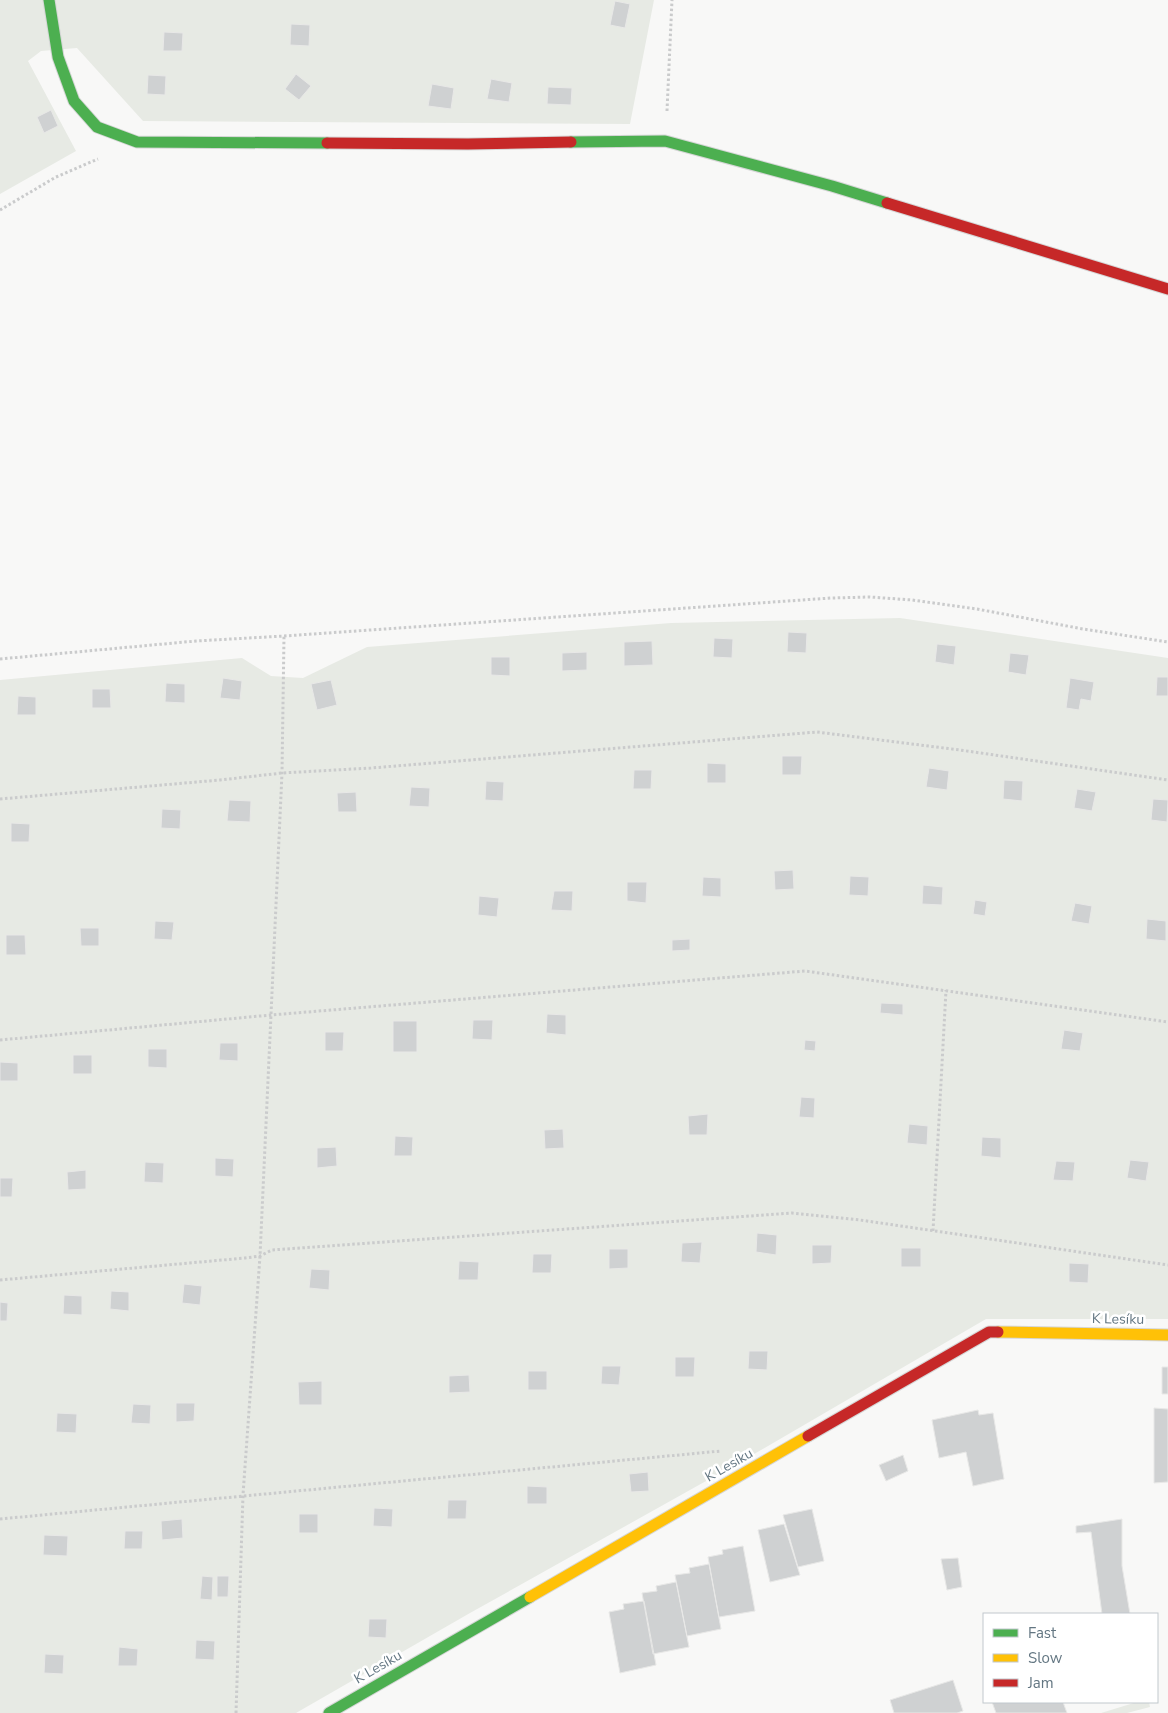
<svg xmlns="http://www.w3.org/2000/svg" width="1168" height="1713" font-family="'Nunito Sans',sans-serif">
	<style>
		.green { fill: #e7eae4 }
		.building { fill: #cfd1d2; stroke: #e8e8e7 }
		.lines { fill: none; stroke-linecap: round; stroke-linejoin: round }
		.fast-casing { stroke: #d5d6d6; stroke-width: 13 }
		.slow-casing { stroke: #d5d6d6; stroke-width: 13 }
		.jam-casing { stroke: #d5d6d6; stroke-width: 13 }
		.path { stroke: #cacbcc; stroke-width: 3; stroke-dasharray: 2.5 2.5; stroke-linecap: butt }
		.fast { stroke: #4caf50; stroke-width: 11 }
		.slow { stroke: #ffc107; stroke-width: 11 }
		.jam { stroke: #c62828; stroke-width: 11 }
		.labels { text-anchor: middle; dominant-baseline: central; stroke-width: 5; stroke-linejoin: round; paint-order: stroke }
		.street-label { font-size: 14px; fill: #637682; stroke: #fff }
	</style>
	<rect width="100%" height="100%" fill="#f8f8f7"/>
	<!-- green -->
	<path class="green" d="M0 0H654L630 124 143 121 77 48 41 51 28 61 76 151 0 194Z
		M900 618 1168 658V1319H986L749 1457 470 1613 296 1713H0V680L242 658 271 676 303 678 367 647 671 623Z
		M1137 1702H1149L1150 1707 1127 1713H1101Z"/>
	<!-- building -->
	<path class="building" d="M615 1 630 4 625 28 610 25Z
		M291 24 310 25 309 46 290 45Z
		M164 32 183 33 182 51H163Z
		M296 74 311 86 299 100 285 89Z
		M148 75 166 76 165 95 147 94Z
		M491 79 512 83 509 102 487 99Z
		M432 84 454 88 451 109 428 106Z
		M548 87 572 88 571 105 547 104Z
		M51 110 58 126 44 133 37 117Z
		M788 632 807 633 806 653 787 652Z
		M714 638 733 639 732 658 713 657Z
		M652 641 653 665 624 666V642Z
		M937 644 956 646 954 665 935 662Z
		M587 652V670L562 671V653Z
		M1010 653 1029 655 1026 675 1008 672Z
		M491 657H510V676L491 675Z
		M1157 677H1168V696H1156Z
		M223 678 242 681 240 700 220 698Z
		M1070 678 1094 682 1091 701 1081 699 1079 710 1066 708Z
		M331 680 337 705 317 710 311 684Z
		M166 683 185 684V703L165 702Z
		M92 689H110L111 708H92Z
		M18 696 36 697V715H17Z
		M782 756H802L801 775H782Z
		M707 763 726 764V783H707Z
		M929 768 949 771 947 790 926 787Z
		M634 770H652L651 789H633Z
		M1004 780 1023 781 1022 801 1003 799Z
		M486 781 504 782 503 801 485 800Z
		M411 787 430 788 429 807 409 806Z
		M1077 789 1096 792 1092 811 1074 808Z
		M356 792 357 812H338L337 793Z
		M1153 799 1168 800 1167 822 1151 820Z
		M229 800 251 801 250 822 227 821Z
		M162 809 181 810 180 829 161 828Z
		M11 823 30 824 29 842H11Z
		M793 870 794 889 775 890 774 871Z
		M850 876 869 877 868 896 849 895Z
		M703 877 721 878V897L702 896Z
		M627 882H647L646 903 627 901Z
		M923 885 943 887 942 905 922 904Z
		M554 891H573L572 911 551 910Z
		M479 896 499 898 497 917 478 915Z
		M975 900 987 902 985 916 973 914Z
		M1075 903 1092 906 1089 924 1071 921Z
		M1147 919 1166 921V941L1146 939Z
		M155 921 174 922 172 940 154 939Z
		M80 928H99V946H81Z
		M6 935H25L26 955H6Z
		M690 939V950L672 951V940Z
		M881 1003 903 1004V1015L880 1013Z
		M547 1014 566 1015V1035L546 1033Z
		M473 1020H493L492 1040 472 1039Z
		M393 1021H417V1052H393Z
		M1064 1030 1083 1033 1080 1051 1061 1049Z
		M325 1032H344L343 1051H325Z
		M805 1040 816 1041 815 1051 804 1050Z
		M220 1043H238V1061L219 1060Z
		M148 1049H167V1068L148 1067Z
		M73 1055H92V1074H73Z
		M0 1062 18 1063V1081H0Z
		M801 1097 815 1098 814 1118 799 1117Z
		M708 1114 707 1135H689L688 1116Z
		M909 1124 928 1126 927 1145 907 1143Z
		M563 1129 564 1148 545 1149 544 1130Z
		M395 1136 413 1137 412 1156H394Z
		M982 1137 1001 1138V1158L981 1156Z
		M336 1147 337 1166 317 1168V1148Z
		M215 1158 234 1159 233 1177 215 1176Z
		M1130 1160 1149 1162 1146 1181 1127 1178Z
		M1056 1161 1075 1162 1073 1181 1053 1180Z
		M145 1162 164 1163 163 1183 144 1182Z
		M86 1170V1189L68 1190 67 1172Z
		M0 1178H13L12 1197H0Z
		M757 1233 777 1235 776 1255 756 1252Z
		M702 1242 700 1263 681 1262 682 1243Z
		M812 1245H832L831 1263 812 1264Z
		M901 1248H921V1267H901Z
		M609 1249H628V1268L609 1269Z
		M533 1254H552L551 1273H532Z
		M459 1261 479 1262 478 1280H458Z
		M1069 1263 1089 1264 1088 1283 1069 1282Z
		M311 1269 330 1270 329 1290 309 1288Z
		M184 1284 202 1286 200 1305 182 1303Z
		M111 1291 129 1292V1311L110 1309Z
		M64 1295 82 1296V1315L63 1314Z
		M0 1302 8 1303 7 1321H0Z
		M749 1351H768L767 1370 748 1369Z
		M675 1357H695L694 1377H675Z
		M602 1366H621L619 1385 601 1384Z
		M1162 1367H1168V1394H1162Z
		M528 1371H547V1390H528Z
		M469 1375 470 1392 449 1393V1376Z
		M322 1381V1405H299L298 1382Z
		M176 1403H195L194 1421 176 1422Z
		M133 1404 151 1405 150 1424 131 1423Z
		M1154 1408 1168 1409V1482L1154 1483Z
		M978 1410 979 1415 993 1413 1004 1479 973 1486 966 1452 939 1458 932 1420Z
		M57 1413 77 1414 76 1433 56 1432Z
		M903 1455 908 1471 886 1481 879 1465Z
		M648 1472 649 1491 631 1492 629 1474Z
		M527 1486 547 1487V1504H527Z
		M448 1500H467L466 1519H447Z
		M374 1508 393 1509 392 1527 373 1526Z
		M812 1509 824 1561 798 1567 783 1515Z
		M299 1514H318V1533H299Z
		M182 1519 183 1538 162 1540 161 1521Z
		M1122 1519V1566L1130 1614H1102L1091 1532 1076 1533V1526Z
		M784 1524 800 1575 770 1582 758 1530Z
		M125 1531H143L142 1549H124Z
		M44 1535 68 1536 67 1556 43 1555Z
		M743 1546 755 1611 719 1617 708 1557 723 1554 722 1550Z
		M958 1558 962 1587 947 1590 941 1559Z
		M709 1564 721 1629 687 1636 675 1575 690 1573 689 1568Z
		M202 1576 213 1577 212 1600 200 1599Z
		M217 1576H229L228 1597H217Z
		M676 1582 689 1647 653 1654 642 1593 657 1591 656 1586Z
		M644 1601 656 1665 620 1673 609 1612 624 1609 623 1604Z
		M369 1619H387L386 1638 368 1637Z
		M196 1640 215 1641 214 1660 195 1659Z
		M119 1647 138 1649 137 1666H118Z
		M45 1654 64 1655 63 1674 44 1673Z
		M953 1680 963 1711 957 1713H894L890 1700Z
		M992 1702H1063L1067 1713H996Z"/>
	<g class="lines">
		<defs>
			<path id="fast" d="M49 0 58 57 74 101 97 127 137 142 327 143
				M571 142 665 141 832 186 887 203
				M329 1713 530 1597"/>
			<path id="slow" d="M998 1332 1168 1335
				M530 1597 808 1436"/>
			<path id="jam" d="M327 143 468 144 571 142
				M887 203 1168 289
				M808 1436 989 1332H998"/>
		</defs>
		<!-- fast casing -->
		<use href="#fast" class="fast-casing"/>
		<!-- slow casing -->
		<use href="#slow" class="slow-casing"/>
		<!-- jam casing -->
		<use href="#jam" class="jam-casing"/>
		<!-- path -->
		<path class="path" d="M667 111 672 0
			M0 210 56 177 98 159
			M0 659 196 641 284 636 831 598 870 597 912 600 977 609 1083 629 1168 642
			M0 799 220 780 282 773 371 768 817 732 960 750 1168 780
			M0 1040 271 1015 805 971 1168 1022
			M933 1231 946 990
			M0 1280 245 1258 260 1256 272 1250 792 1213 860 1220 1168 1265
			M0 1519 721 1451
			M236 1713 243 1495 260 1256 282 773 284 636"/>
		<!-- fast -->
		<use href="#fast" class="fast"/>
		<!-- slow -->
		<use href="#slow" class="slow"/>
		<!-- jam -->
		<use href="#jam" class="jam"/>
	</g>
	<g class="labels">
		<!-- street labels -->
		<g class="street-label">
			<text transform="translate(1118 1319) rotate(1)">K Lesíku</text>
			<text transform="translate(729 1465) rotate(-30)">K Lesíku</text>
			<text transform="translate(378 1667) rotate(-30)">K Lesíku</text>
		</g>
	</g>
	<!-- legend -->
	<rect x="983" y="1613" width="175" height="90" fill="#ffffff" stroke="#c1c8cd"/>
	<rect x="993" y="1629" width="25" height="8" fill="#4caf50" stroke="#c1c8cd"/>
	<text x="1028" y="1638" font-size="15" fill="#637682">Fast</text>
	<rect x="993" y="1654" width="25" height="8" fill="#ffc107" stroke="#c1c8cd"/>
	<text x="1028" y="1663" font-size="15" fill="#637682">Slow</text>
	<rect x="993" y="1679" width="25" height="8" fill="#c62828" stroke="#c1c8cd"/>
	<text x="1028" y="1688" font-size="15" fill="#637682">Jam</text>
</svg>
